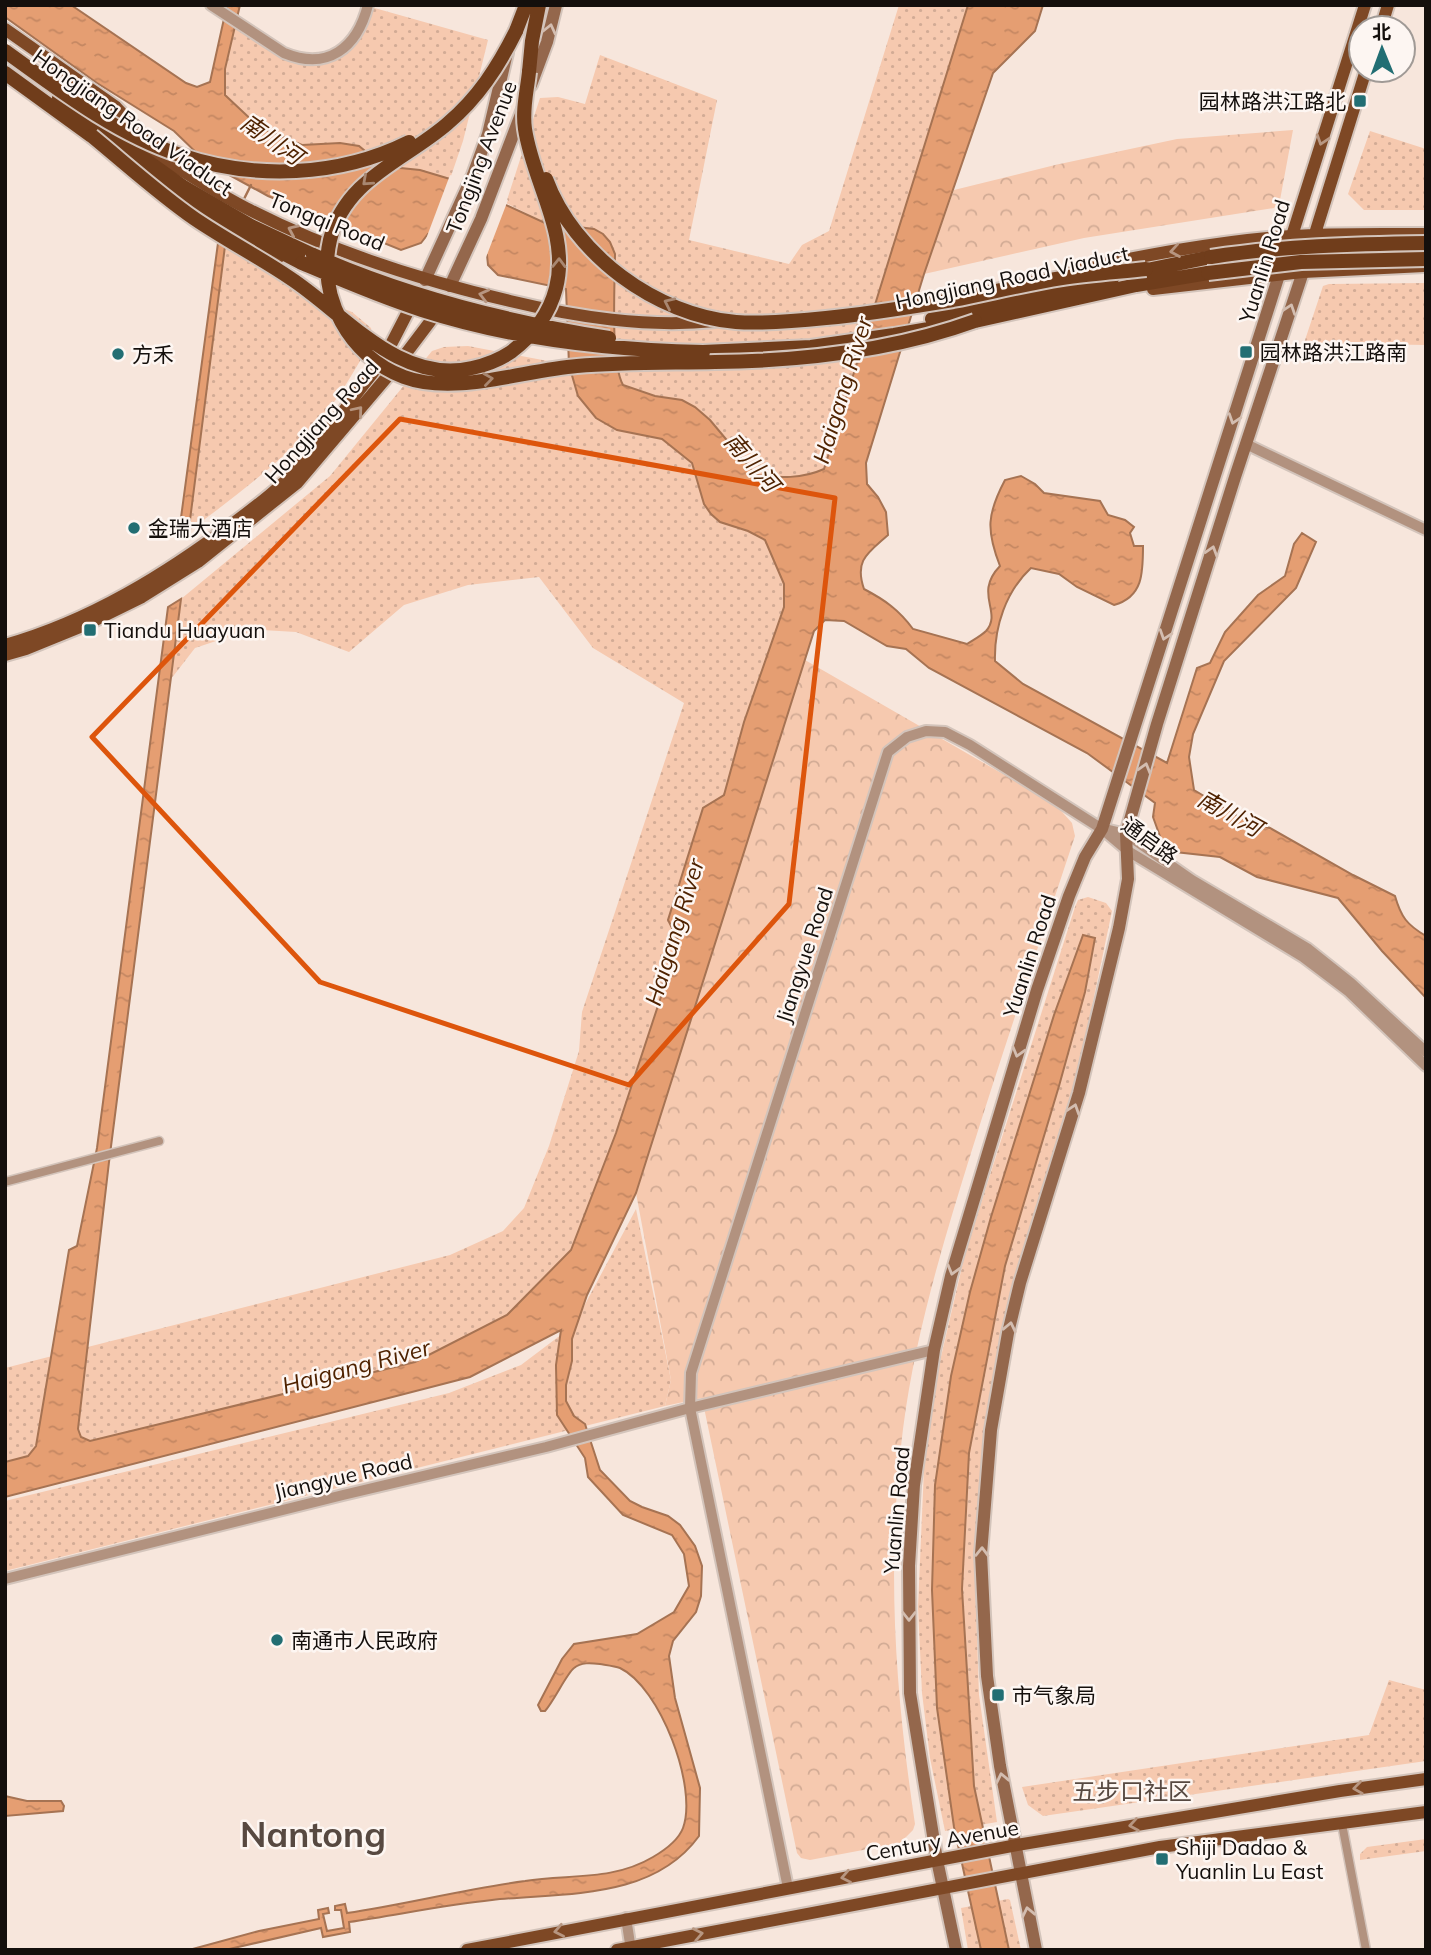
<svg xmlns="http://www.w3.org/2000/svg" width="1431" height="1955" font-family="Mulish,'Noto Sans SC',sans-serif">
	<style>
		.grass { fill: url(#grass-dots) }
		.park { fill: url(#park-crowns) }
		.water { fill: url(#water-ripples); stroke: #a67353; stroke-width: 2 }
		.pier { fill: #f7e6dc }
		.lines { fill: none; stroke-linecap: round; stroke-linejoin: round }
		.stream { stroke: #a67353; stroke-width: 2.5 }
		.minor-casing { stroke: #d3c4bb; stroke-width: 11 }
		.tertiary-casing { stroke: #d3c4bb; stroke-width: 14 }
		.secondary-casing { stroke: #d3c4bb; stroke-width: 16 }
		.primary-casing { stroke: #d3c4bb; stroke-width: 16 }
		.trunk-casing { stroke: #d3c4bb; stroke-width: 18 }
		.minor { stroke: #b2927f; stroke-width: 8 }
		.tertiary { stroke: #b2927f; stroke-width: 10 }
		.secondary { stroke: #94674c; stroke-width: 12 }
		.primary { stroke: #7e4825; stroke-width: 12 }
		.trunk { stroke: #703d1b; stroke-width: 14 }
		.trunk-bridge-casing { stroke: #d3c4bb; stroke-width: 18; stroke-linecap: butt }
		.trunk-bridge { stroke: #703d1b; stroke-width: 14 }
		.oneway { stroke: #d3bdb0 }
		.oneway2 { stroke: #b79681 }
		.oneway3 { stroke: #a88771 }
		.marked { fill: none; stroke: #dd550c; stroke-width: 5; stroke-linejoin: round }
		.poi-dot { fill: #226e73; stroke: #fdf6f2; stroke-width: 2.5 }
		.labels { text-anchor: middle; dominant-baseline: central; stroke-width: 5; stroke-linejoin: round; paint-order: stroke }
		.poi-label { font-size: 21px; fill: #140f0c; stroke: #fdf6f2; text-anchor: start }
		.street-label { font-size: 21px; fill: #140f0c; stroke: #fdf6f2 }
		.water-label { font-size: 23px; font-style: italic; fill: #4f2200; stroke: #fdf6f2 }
		.quarter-label { font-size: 24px; fill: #574941; stroke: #fdf6f2 }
		.town-label { font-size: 35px; font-weight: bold; fill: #574941; stroke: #fdf6f2 }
	</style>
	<defs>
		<pattern id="grass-dots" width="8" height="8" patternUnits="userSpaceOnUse" patternTransform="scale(1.75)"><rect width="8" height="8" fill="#f6c9af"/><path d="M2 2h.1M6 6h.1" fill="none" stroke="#d2ab95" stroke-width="1.8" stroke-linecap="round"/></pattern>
		<pattern id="park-crowns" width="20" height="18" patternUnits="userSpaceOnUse" patternTransform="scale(1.75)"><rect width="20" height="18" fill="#f6c9af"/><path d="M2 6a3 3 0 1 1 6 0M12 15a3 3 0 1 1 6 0" fill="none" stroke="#d2ab95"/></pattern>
		<pattern id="water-ripples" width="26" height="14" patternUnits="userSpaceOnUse" patternTransform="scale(1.75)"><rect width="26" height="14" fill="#e59e72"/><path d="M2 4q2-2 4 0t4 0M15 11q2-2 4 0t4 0" fill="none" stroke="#c48762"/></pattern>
	</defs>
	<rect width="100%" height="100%" fill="#f7e6dc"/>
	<!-- grass -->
	<path class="grass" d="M899 5H968L824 469C802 479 779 478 756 475L710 420 682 400 655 396 623 385C610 361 615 285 615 255L566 225 546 223 506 203 540 98 558 97 585 104 600 55 717 100 689 240 789 264 802 245 829 231Z
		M371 7 488 40 463 141 450 179 420 170 391 167 376 160 359 146 351 144 302 145 283 138 259 127 225 95V69L235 28 268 49 299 61 346 51Z
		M1370 131 1426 149V210H1364L1348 194Z
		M225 246 297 290 352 312 371 328 373 339C355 369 337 403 313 428 275 466 232 499 189 531Z
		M1426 283V345L1304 343 1323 286 1329 284Z
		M468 346 569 365 617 430 662 439 692 463 704 503 720 522 748 531 765 540 784 584V607L744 722 724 795 668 920 679 941 616 1133 571 1250 507 1315 415 1362 5 1462V1368L450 1255 503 1231 524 1208 549 1146 579 1051 582 1012 684 703 593 648 539 577 468 585 404 605 349 652 296 632 262 630 225 638 195 648 171 679 181 599 330 476 432 351 444 347Z
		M1088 897 1106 903 1112 911 1075 1087 998 1362 982 1463 975 1581 979 1695 997 1822 945 1831 930 1758 922 1693 918 1607 924 1469 937 1374 965 1254 1075 907 1078 900Z
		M636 1209 671 1380 665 1406 5 1571V1501L449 1393 521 1365 574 1325Z
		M1389 1680 1426 1690V1761L1043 1816 1028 1805 1022 1787 1369 1735Z
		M1426 1839V1851L1360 1860V1854L1367 1847Z
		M1008 1899 1010 1900 1021 1950H968L961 1908Z"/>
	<!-- park -->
	<path class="park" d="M1293 130 1280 200 1274 208 1084 238 924 274 954 190 1055 165 1177 139Z
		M805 660 1055 804 1072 823 1075 836C1040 942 1004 1047 971 1153 943 1243 915 1335 903 1429 886 1565 895 1690 915 1824L913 1830 900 1843 810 1860 801 1858 797 1853 702 1398 665 1406 671 1380 636 1193Z"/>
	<!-- water -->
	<path class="water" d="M5 5H71L186 83 197 87 210 82 227 5H240L225 69V95L259 127 302 145 340 143 359 146 376 160 391 167 420 170 450 179 545 223 594 229 603 234 610 242 615 254C615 285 610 361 623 385L655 396 682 400 695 407 710 420 756 475C779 478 802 479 824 469L968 5H1043L1035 31 993 73 924 274 866 463 867 484 878 497 886 512 888 535C868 553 854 560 864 589 885 600 899 610 913 629L967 644C973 640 981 636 986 631 1003 612 973 594 1000 566 986 530 987 514 1005 480L1021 476 1035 484 1044 493 1100 501 1108 515 1125 520 1134 527 1130 533 1134 546H1143C1143 573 1143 597 1114 605L1077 587 1059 574 1031 568C1006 591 994 627 995 661L1023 684 1167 763 1197 668 1210 663 1225 632 1258 595 1285 576 1294 544 1302 533 1316 542 1296 588 1224 661 1193 734 1189 757 1194 790 1239 817 1270 828 1353 875 1395 896C1401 917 1407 925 1426 936V998L1382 951 1338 898 1257 877 1220 857 1175 852 1162 842 1153 817 1155 803 1087 753 929 668 906 649 887 646 844 621 825 620 814 631 636 1193 587 1295 572 1339V1361L566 1385V1401L574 1416 585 1424 600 1470 630 1501 642 1507 668 1516 680 1525 695 1546 702 1566 701 1596 696 1612 673 1641 669 1656 675 1698 700 1788 699 1836C652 1901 563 1892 492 1900 444 1905 397 1915 349 1922L350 1932 323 1937 321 1928 225 1950H189L259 1931 319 1919 318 1910 328 1908 329 1913 323 1914 327 1931 344 1928 341 1910H335V1906L345 1904 347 1913C407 1904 465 1889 525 1881 569 1874 613 1881 653 1857 665 1850 678 1841 683 1828 698 1787 660 1687 620 1668 615 1666 606 1665 600 1664 591 1663 581 1662 574 1668 567 1673 554 1701 545 1711H541L538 1705 562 1659 574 1644 637 1634 674 1612 689 1586 684 1554 672 1535 623 1515 588 1477 585 1458 557 1415 556 1365 561 1330 470 1377 5 1497V1462L28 1456 36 1446 69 1250 77 1246 97 1148 168 607 181 599 109 1162 78 1429 81 1437 90 1441 415 1362 507 1315 571 1250 616 1133 679 942 668 920 703 808 724 795 744 722 784 607V584L765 540 748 531 720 522 711 514 704 504 692 463 662 439 617 430 596 418 578 396 569 365 566 289 498 275 488 265 487 255 428 234 421 243 401 250 268 196 207 163 174 131 97 83 5 17Z
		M218 243 225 246 190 520 180 525Z
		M1083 935 1095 938 1085 992 1059 1086 1005 1266 969 1453 962 1589 974 1786 1009 1950H981L954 1827 937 1708 932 1590 935 1485 951 1376 970 1292 991 1217 1054 1015Z
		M5 1796 27 1801H61L64 1806 63 1811 5 1816Z"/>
	<!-- pier -->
	<path class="pier" d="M450 175 508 200 485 260 430 238 429 240 426 239Z"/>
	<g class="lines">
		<!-- stream -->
		<path class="stream" d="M243 201 251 185"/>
		<defs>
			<path id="minor" d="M5 1182 159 1141
				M1342 1824 1366 1950"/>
			<path id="tertiary" d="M211 5 284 53C328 71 357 48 368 5
				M1246 444 1426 530
				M1105 829 1126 834 1192 880 1307 948 1351 983 1426 1052
				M5 1579 343 1495 546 1447 690 1408 934 1350
				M788 1888 690 1408 691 1373 888 752 907 737 926 731 945 732 970 745 1102 829 1128 851 1303 957 1348 991 1426 1066
				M626 1918 631 1950"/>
			<path id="secondary" d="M531 85 547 42 556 5
				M425 280 473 175 488 134 507 53
				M450 286 481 219 523 109
				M956 1950 937 1860 910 1693 909 1566 914 1485 934 1350 951 1276 1037 990 1069 896 1085 857 1102 829 1279 275
				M1036 1950 1000 1766 987 1676 981 1554 991 1430 1008 1333 1020 1283 1079 1093 1119 928 1128 879 1126 834 1157 724 1235 477 1303 272"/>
			<path id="primary" d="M1381 28 1388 5
				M5 29 116 107 149 142
				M137 142C173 165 208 188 246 208 329 251 420 280 510 301 577 317 646 328 715 321
				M229 232 278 258
				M1313 240 1366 70
				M1290 242 1365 5
				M1069 271C1142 256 1217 241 1291 236 1336 233 1381 234 1426 234
				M1153 289 1303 272 1424 266
				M5 645C90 621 166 574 235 522 256 506 278 490 296 470 324 440 347 405 372 374L384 358 415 298
				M5 655 26 649 85 625 142 597 198 562 248 522 297 483 398 364 432 319 439 305
				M467 1950 1017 1845 1340 1791 1426 1779
				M617 1950 1160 1847 1426 1812"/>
			<path id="trunk" d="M516 31 526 5
				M529 72 532 41 539 5
				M5 73 100 142
				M59 98 182 186 251 226 313 255
				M140 169 200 210 302 263
				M1137 272 1211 257
				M932 319 1113 277
				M703 352 811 347 894 335 975 321 1136 285 1208 273"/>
		</defs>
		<!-- minor casing -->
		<use href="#minor" class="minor-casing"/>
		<!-- tertiary casing -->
		<use href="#tertiary" class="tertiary-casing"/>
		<!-- secondary casing -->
		<use href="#secondary" class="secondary-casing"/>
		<!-- primary casing -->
		<use href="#primary" class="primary-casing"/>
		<!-- trunk casing -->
		<use href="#trunk" class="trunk-casing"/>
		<!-- minor -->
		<use href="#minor" class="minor"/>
		<!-- tertiary -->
		<use href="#tertiary" class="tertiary"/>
		<!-- secondary -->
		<use href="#secondary" class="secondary"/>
		<!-- primary -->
		<use href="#primary" class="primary"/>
		<!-- trunk -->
		<use href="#trunk" class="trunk"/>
		<defs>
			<path id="trunk-bridge" d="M516 31C498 67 478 98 447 124 404 161 345 179 330 240 317 297 349 356 404 377 455 396 524 370 577 366 623 362 669 363 715 362 803 361 892 351 975 321
				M5 51C59 90 116 134 180 155 254 180 339 177 409 142
				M92 136C126 164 159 194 195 219 226 240 259 257 290 278 345 314 399 385 472 368 486 365 499 360 511 352 532 336 549 315 556 288 570 233 533 183 525 129 522 110 527 91 529 72
				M546 179C574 255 656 315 736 322 766 324 797 321 826 318 869 314 911 307 953 300 989 293 1025 284 1062 278 1090 274 1118 272 1146 269
				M313 255C408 297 507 322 609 338
				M1211 257C1282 246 1353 244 1426 243
				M302 263C342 280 381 297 422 310 512 339 609 350 703 352
				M1208 273 1301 262 1426 259"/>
		</defs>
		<!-- trunk-bridge casing -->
		<use href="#trunk-bridge" class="trunk-bridge-casing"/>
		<!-- trunk-bridge -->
		<use href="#trunk-bridge" class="trunk-bridge"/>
	</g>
	<!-- one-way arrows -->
	<defs><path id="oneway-chevron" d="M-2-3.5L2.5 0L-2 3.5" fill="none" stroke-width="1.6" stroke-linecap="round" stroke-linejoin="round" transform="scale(1.75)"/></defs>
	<g class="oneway">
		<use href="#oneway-chevron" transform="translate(550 29) rotate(-77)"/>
		<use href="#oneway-chevron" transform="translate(1290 309) rotate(-71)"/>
		<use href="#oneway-chevron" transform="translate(1234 419) rotate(108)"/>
		<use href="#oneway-chevron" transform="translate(1212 551) rotate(-73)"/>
		<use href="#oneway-chevron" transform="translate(1165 635) rotate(108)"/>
		<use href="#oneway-chevron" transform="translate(1145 768) rotate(-74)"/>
		<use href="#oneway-chevron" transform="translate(1018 1052) rotate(106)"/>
		<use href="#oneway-chevron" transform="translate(1074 1109) rotate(-72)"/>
		<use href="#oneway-chevron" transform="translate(953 1270) rotate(106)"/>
		<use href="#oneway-chevron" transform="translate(1010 1327) rotate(-78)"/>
		<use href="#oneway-chevron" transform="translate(982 1552) rotate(-89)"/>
		<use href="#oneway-chevron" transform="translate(909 1616) rotate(90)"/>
		<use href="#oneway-chevron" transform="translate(1002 1778) rotate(-102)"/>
		<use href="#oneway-chevron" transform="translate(1028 1912) rotate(-102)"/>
	</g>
	<g class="oneway2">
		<use href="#oneway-chevron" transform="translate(1322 140) rotate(108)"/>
		<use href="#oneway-chevron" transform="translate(293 230) rotate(-156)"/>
		<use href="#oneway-chevron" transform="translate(1175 251) rotate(171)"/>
		<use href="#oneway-chevron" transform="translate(484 295) rotate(-166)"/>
		<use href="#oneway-chevron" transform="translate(358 411) rotate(-50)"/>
		<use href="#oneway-chevron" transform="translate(1358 1788) rotate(172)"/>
		<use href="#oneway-chevron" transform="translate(1134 1825) rotate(171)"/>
		<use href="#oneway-chevron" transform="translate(846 1877) rotate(169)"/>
		<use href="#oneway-chevron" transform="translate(559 1931) rotate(169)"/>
		<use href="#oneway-chevron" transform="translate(698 1934) rotate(-11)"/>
	</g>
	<g class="oneway3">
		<use href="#oneway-chevron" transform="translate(367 181) rotate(138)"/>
		<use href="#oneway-chevron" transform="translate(559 263) rotate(-89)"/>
		<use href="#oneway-chevron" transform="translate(669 303) rotate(-155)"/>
		<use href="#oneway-chevron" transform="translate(488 379) rotate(-8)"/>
	</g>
	<!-- marked area -->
	<path class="marked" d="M400 419 835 498 789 904 629 1085 320 982 92 737Z"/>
	<!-- markers -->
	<g class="poi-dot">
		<rect x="1353" y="94" width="14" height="14" rx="3.5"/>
		<rect x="1239" y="345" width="14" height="14" rx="3.5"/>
		<circle cx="118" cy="354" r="7"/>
		<circle cx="134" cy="528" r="7"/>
		<rect x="83" y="623" width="14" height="14" rx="3.5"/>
		<circle cx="277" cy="1640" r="7"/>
		<rect x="991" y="1688" width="14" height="14" rx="3.5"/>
		<rect x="1155" y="1852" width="14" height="14" rx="3.5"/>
	</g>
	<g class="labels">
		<!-- poi labels -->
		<g class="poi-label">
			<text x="1346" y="101" text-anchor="end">园林路洪江路北</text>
			<text x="1260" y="352">园林路洪江路南</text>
			<text x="132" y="354">方禾</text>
			<text x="148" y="528">金瑞大酒店</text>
			<text x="104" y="630">Tiandu Huayuan</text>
			<text x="291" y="1640">南通市人民政府</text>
			<text x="1012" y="1695">市气象局</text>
			<text x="1176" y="1847">Shiji Dadao &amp;<tspan x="1176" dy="24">Yuanlin Lu East</tspan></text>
		</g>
		<!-- street labels -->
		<g class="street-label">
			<text transform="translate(133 122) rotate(35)">Hongjiang Road Viaduct</text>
			<text transform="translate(481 157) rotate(-69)">Tongjing Avenue</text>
			<text transform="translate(327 221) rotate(22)">Tongqi Road</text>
			<text transform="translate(1264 261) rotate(-73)">Yuanlin Road</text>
			<text transform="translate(1012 277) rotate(-12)">Hongjiang Road Viaduct</text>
			<text transform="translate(321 421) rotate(-48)">Hongjiang Road</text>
			<text transform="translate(1150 840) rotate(36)">通启路</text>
			<text transform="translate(804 955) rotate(-72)">Jiangyue Road</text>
			<text transform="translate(1029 956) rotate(-72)">Yuanlin Road</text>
			<text transform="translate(343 1476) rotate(-13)">Jiangyue Road</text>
			<text transform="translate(896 1510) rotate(-85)">Yuanlin Road</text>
			<text transform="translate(942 1840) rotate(-10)">Century Avenue</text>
		</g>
		<!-- water labels -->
		<g class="water-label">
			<text transform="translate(272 139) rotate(35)">南川河</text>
			<text transform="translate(842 390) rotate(-73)">Haigang River</text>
			<text transform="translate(752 462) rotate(49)">南川河</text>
			<text transform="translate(1230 813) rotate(29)">南川河</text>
			<text transform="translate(674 932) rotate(-73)">Haigang River</text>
			<text transform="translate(356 1366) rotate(-15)">Haigang River</text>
		</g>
		<!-- quarter labels -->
		<g class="quarter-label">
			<text x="1132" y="1791">五步口社区</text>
		</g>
		<!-- town labels -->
		<g class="town-label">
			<text x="313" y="1834">Nantong</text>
		</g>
	</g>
	<!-- border -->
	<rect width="1431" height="1955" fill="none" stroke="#140f0c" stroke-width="14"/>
	<!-- north arrow -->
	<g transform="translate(1382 49) rotate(359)"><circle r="33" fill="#fdf6f2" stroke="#a09a96" stroke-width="2"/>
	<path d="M0-5L12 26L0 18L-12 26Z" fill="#226e73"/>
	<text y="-10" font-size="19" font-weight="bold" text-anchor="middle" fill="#140f0c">北</text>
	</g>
</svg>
